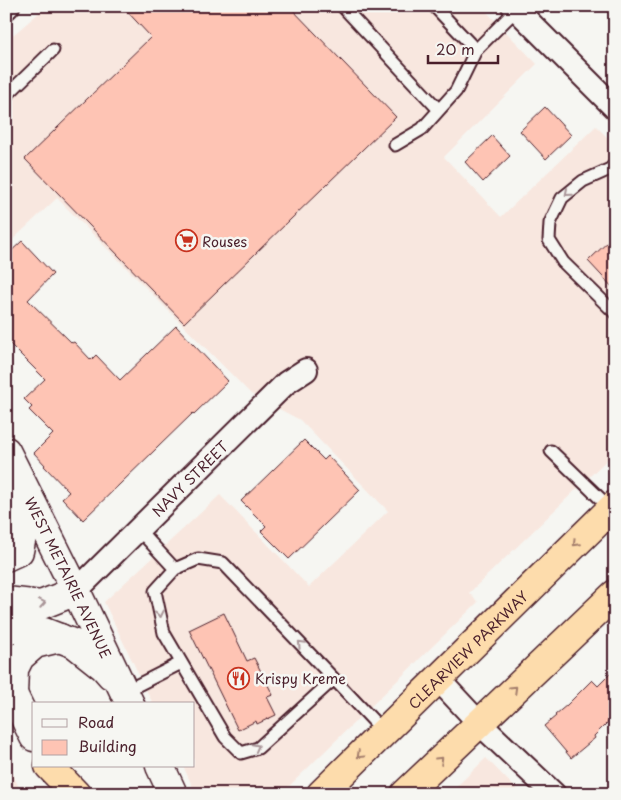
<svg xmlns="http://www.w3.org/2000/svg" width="621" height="800" font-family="'Playpen Sans',sans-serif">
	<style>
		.built { fill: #f8e7df }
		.building { fill: #fec4b4; stroke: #4a1f2b }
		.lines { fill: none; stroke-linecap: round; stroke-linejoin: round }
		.lane-casing { stroke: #4a1f2b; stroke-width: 15 }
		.street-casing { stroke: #4a1f2b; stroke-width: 26 }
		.secondary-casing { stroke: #4a1f2b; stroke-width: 31 }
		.highway-casing { stroke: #4a1f2b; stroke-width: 31 }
		.lane { stroke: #f6f6f2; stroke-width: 11 }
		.street { stroke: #f6f6f2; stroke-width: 22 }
		.secondary { stroke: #f6f6f2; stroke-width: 28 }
		.highway { stroke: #fddcac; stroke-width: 28 }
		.oneway { stroke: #a99598 }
		.oneway2 { stroke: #a47e6c }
		.labels { text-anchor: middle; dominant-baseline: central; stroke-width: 5; stroke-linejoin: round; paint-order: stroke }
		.poi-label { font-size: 14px; fill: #4a1f2b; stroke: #f6f6f2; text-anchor: start }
		.street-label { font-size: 14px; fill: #4a1f2b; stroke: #f6f6f2 }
	</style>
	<rect width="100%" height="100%" fill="#f6f6f2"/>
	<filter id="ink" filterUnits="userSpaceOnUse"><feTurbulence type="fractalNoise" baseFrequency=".02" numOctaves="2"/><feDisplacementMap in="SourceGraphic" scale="10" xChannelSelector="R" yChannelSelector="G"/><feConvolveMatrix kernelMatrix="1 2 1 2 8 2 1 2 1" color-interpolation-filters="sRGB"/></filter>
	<g filter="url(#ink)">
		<!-- built -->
		<path class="built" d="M47 6H481L537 64 444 157 501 217 596 126 615 145V452L469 593 478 602 281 794H196L183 766H194V704H153L104 602 220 495 309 587 388 511 300 420 251 394 57 198 6 246V41Z
			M486 758 521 794H449Z
			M6 759 22 794H6Z"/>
		<!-- building -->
		<path class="building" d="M122 6H289L396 117 184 323 25 159 151 37Z
			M545 107 571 135 546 159 520 131Z
			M492 136 510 156 483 182 465 162Z
			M615 235V290L588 261Z
			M22 241 53 274 28 300 72 343 74 342 91 360 96 355 120 380 176 326 228 381 194 414 193 413 83 520 62 498 69 492 44 466 45 465 34 453 53 434 29 410 32 407 24 399 45 379 6 340V256Z
			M304 440 324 460 328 456 360 490 289 559 261 531 266 526 241 501Z
			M224 613 247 661 254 658 273 695 267 697 276 715 257 724 256 721 238 730 189 630Z
			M615 669V715L594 736 595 738 571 758 544 726 556 716 555 715 567 705 592 680 598 686Z"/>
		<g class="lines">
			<defs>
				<path id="lane" d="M342 6 439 110
					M434 6 476 50 516 10
					M6 96 53 50
					M395 145 422 129 456 91 476 50
					M615 164 610 169 583 181 562 198 550 223 549 240 563 262 615 313
					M551 451 611 509
					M138 529 175 569
					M334 679 258 748 241 753 225 737 164 633 155 591 175 569 198 559 223 563 334 679 384 732
					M124 692 181 663"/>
				<g id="street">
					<path d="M513 6 615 108"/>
					<path d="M6 8 8 6"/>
					<path id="s1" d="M76 591 286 383 306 370"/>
					<path d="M438 679 479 723 554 794"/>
				</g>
				<g id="secondary">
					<path id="s2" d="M6 451 76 591 130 704"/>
					<path d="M6 557 19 551 24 527V492"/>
					<path d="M6 601 41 605 76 591"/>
					<path d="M6 629 23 627 44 632 75 644 104 667 111 675"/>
					<path d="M6 680 34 737"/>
					<path d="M13 695 14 669 20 657 35 644 60 638"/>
					<path d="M160 766 173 794"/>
				</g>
				<g id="highway">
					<path d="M49 766 76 794"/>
					<path id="s3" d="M321 794 615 505"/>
					<path d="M405 794 615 594"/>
				</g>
			</defs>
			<!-- lane casing -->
			<use href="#lane" class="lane-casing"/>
			<!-- street casing -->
			<use href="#street" class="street-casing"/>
			<!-- secondary casing -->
			<use href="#secondary" class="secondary-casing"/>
			<!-- highway casing -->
			<use href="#highway" class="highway-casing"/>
			<!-- lane -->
			<use href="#lane" class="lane"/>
			<!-- street -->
			<use href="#street" class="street"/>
			<!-- secondary -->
			<use href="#secondary" class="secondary"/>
			<!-- highway -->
			<use href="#highway" class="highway"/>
		</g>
		<!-- one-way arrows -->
		<defs><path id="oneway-chevron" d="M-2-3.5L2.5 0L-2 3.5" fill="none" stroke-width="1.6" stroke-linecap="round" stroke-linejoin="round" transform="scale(1.25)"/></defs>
		<g class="oneway">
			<use href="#oneway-chevron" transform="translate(568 193) rotate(139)"/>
			<use href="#oneway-chevron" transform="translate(42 603) rotate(-10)"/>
			<use href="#oneway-chevron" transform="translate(160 614) rotate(78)"/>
			<use href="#oneway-chevron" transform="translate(301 644) rotate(-134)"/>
			<use href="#oneway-chevron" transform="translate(256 747) rotate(-28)"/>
		</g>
		<g class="oneway2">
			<use href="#oneway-chevron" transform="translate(576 543) rotate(135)"/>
			<use href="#oneway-chevron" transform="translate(514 689) rotate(-44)"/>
			<use href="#oneway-chevron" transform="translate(360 755) rotate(136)"/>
			<use href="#oneway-chevron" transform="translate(440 760) rotate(-44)"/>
		</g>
	</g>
	<!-- icons -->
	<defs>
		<symbol id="supermarket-ring" viewBox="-11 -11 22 22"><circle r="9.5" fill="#f6f6f2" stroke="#c8321e" stroke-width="1.5"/><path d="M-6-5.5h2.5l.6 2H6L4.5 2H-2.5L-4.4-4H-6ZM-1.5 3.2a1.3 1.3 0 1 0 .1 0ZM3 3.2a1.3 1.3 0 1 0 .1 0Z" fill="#c8321e"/></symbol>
		<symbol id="restaurant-ring" viewBox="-11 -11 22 22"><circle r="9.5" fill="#f6f6f2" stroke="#c8321e" stroke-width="1.5"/><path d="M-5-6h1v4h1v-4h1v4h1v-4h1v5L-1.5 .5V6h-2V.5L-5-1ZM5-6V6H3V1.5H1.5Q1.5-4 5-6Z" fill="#c8321e"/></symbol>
	</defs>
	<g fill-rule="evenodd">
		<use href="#supermarket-ring" x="174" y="228" width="25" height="25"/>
		<use href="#restaurant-ring" x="226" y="666" width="25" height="25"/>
	</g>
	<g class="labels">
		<!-- poi labels -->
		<g class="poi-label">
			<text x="202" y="241">Rouses</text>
			<text x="255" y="678">Krispy Kreme</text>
		</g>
		<!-- street labels -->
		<g class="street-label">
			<text stroke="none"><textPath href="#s1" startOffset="160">NAVY STREET</textPath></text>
			<text stroke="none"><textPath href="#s2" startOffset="141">WEST METAIRIE AVENUE</textPath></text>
			<text stroke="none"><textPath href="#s3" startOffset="206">CLEARVIEW PARKWAY</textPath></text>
		</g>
	</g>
	<!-- margin -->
	<rect width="621" height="800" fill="none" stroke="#f6f6f2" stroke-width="25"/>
	<rect x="12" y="12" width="596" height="775" fill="none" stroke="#4a1f2b" stroke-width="2" filter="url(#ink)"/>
	<!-- legend -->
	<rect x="32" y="702" width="162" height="65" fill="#f6f6f2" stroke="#b1a0a2"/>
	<rect x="42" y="719" width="25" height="8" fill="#f6f6f2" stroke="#b1a0a2"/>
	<text x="78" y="728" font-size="15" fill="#4a1f2b">Road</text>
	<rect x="42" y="740" width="25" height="15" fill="#fec4b4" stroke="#b1a0a2"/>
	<text x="78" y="752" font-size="15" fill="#4a1f2b">Building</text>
	<!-- scale -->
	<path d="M428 55v8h70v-8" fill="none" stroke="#4a1f2b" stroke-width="2.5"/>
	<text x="436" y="55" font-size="15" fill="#4a1f2b" stroke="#f6f6f2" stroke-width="4" paint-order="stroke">20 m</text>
</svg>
